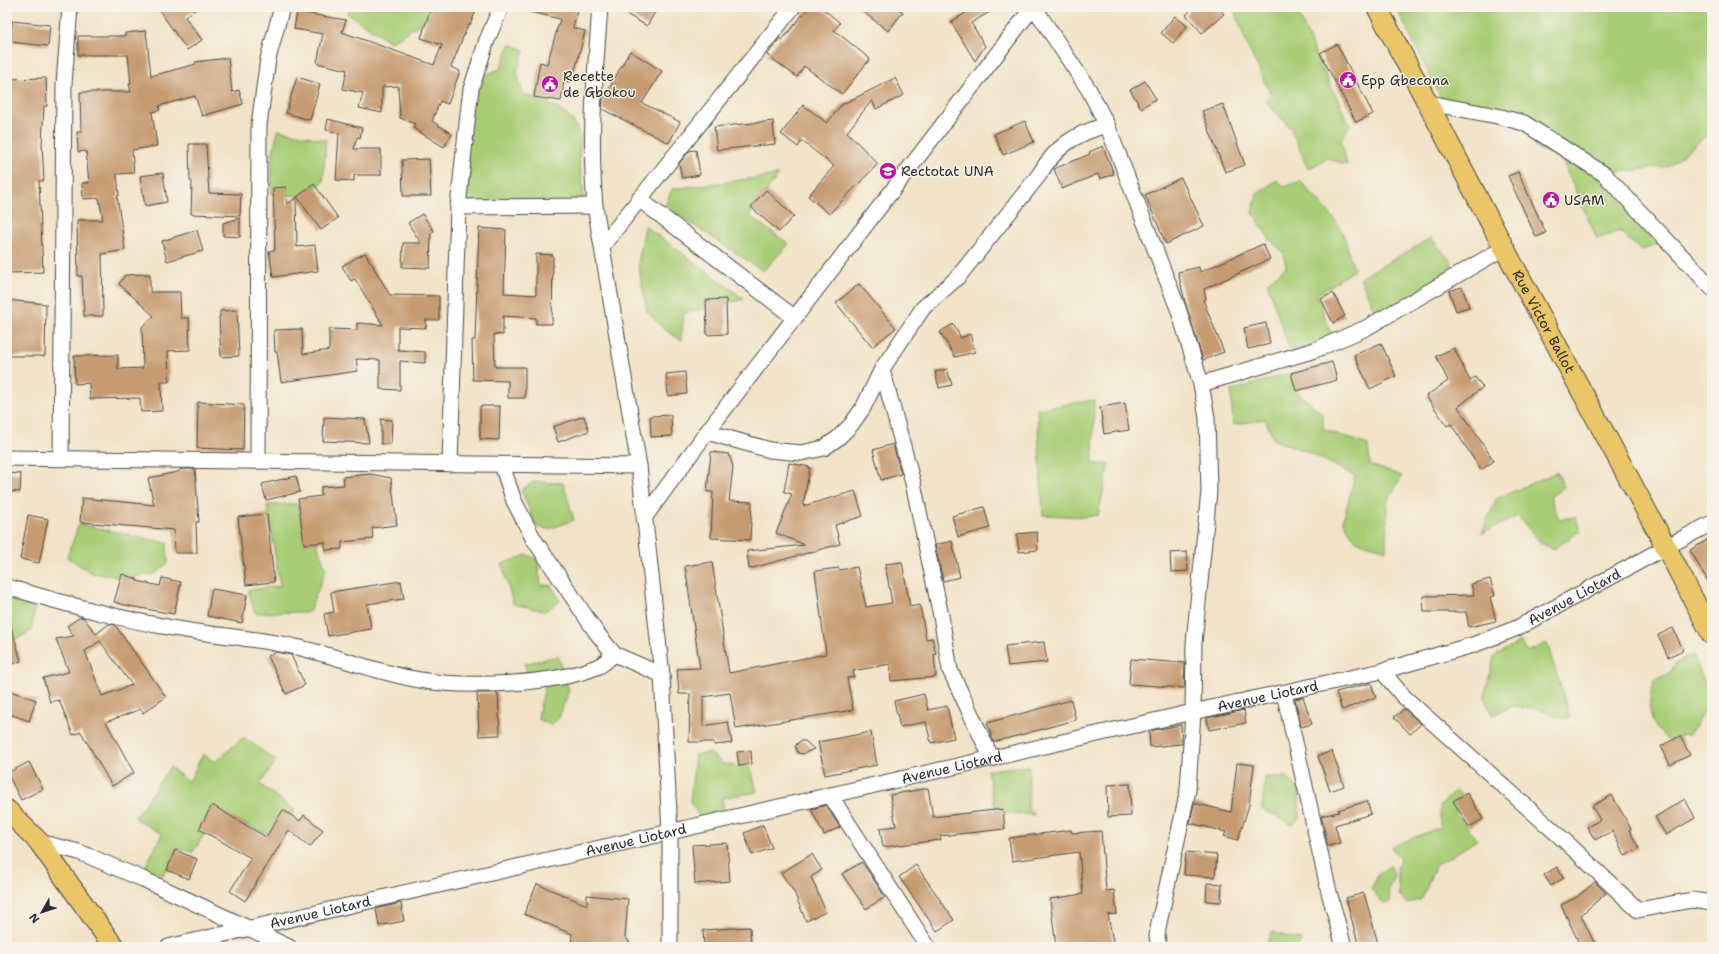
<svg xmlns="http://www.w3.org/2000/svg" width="1719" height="954" font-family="'Shantell Sans',sans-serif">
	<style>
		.green { fill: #a8cd76; stroke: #6a7c50 }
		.building { fill: #c69b72; fill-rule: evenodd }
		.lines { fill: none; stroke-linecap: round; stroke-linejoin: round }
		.minor-casing { stroke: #494743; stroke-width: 17 }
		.major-casing { stroke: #494743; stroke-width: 22 }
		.minor { stroke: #fff; stroke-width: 15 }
		.major { stroke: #ebc669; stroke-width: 20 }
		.labels { text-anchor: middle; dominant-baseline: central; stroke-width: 3; stroke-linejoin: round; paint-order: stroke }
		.poi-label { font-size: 14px; fill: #2b2b2b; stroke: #f7f3e8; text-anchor: start }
		.street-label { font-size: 14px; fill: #2b2b2b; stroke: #f7f3e8 }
	</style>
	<rect width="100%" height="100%" fill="#f7f3e8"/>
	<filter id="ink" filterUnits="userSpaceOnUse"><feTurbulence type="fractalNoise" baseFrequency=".025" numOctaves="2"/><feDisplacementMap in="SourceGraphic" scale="8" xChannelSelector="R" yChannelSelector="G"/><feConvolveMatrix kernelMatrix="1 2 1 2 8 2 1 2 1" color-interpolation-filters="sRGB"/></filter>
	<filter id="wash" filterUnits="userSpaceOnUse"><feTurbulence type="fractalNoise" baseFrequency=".012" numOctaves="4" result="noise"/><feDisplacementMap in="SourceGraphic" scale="16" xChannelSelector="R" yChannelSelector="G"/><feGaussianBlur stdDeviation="0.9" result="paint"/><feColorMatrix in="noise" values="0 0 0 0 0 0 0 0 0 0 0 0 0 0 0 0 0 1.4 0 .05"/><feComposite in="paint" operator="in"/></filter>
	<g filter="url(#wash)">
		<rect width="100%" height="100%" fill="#f2e3c8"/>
		<!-- green -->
		<path class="green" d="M350 7H436L424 21 391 42 347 13Z
			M1233 7H1295L1319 62 1350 125 1341 139 1347 165 1327 158 1308 169 1291 128 1266 102 1271 95 1248 47Z
			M1396 7H1712V131L1669 166 1604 174 1668 240 1641 251 1620 231 1597 239 1561 158 1536 148 1524 123 1445 106Z
			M510 44 524 50 517 71 522 93 554 106 572 119 581 136 579 159 583 187V206L458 207 471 89 487 74 500 69Z
			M278 130 326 140 323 182 302 196 272 194V157Z
			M778 175 749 216 789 244 763 271 665 206 672 189Z
			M1277 180 1285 187 1300 181 1332 216 1343 233 1354 270 1317 295 1333 339 1291 353 1267 283 1286 267 1284 253 1270 240 1253 212 1257 194Z
			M645 226 744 299 684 313 681 340 663 328 647 311 638 264Z
			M1431 238 1451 261 1454 277 1379 321 1360 278Z
			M1291 373 1296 391 1323 414V429L1368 445 1370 465 1402 476 1387 502 1386 550 1356 541 1343 521 1355 476 1308 452 1274 440 1265 419 1233 425 1231 391Z
			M1094 400 1093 464H1109L1098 515 1085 517 1043 515 1037 409Z
			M1557 472 1564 487 1550 497 1559 519 1575 517 1581 530 1554 549 1541 543 1518 516 1482 533 1496 499Z
			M534 482 563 483 574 520 549 529 537 527 521 490Z
			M295 504 307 514 326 570 309 612 255 613 248 590 280 586 267 505Z
			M79 524 167 543 168 563 155 574 123 578 92 573 67 557Z
			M527 555 537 559 541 585H551L560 601 545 611 513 604 502 564Z
			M7 599 35 608 31 631 7 644Z
			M1520 641 1527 652 1547 643 1570 717 1564 719 1538 709 1513 706 1492 715 1484 697 1494 657Z
			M1693 655 1708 690 1709 703 1689 735 1680 736 1671 741C1647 726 1646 704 1655 680L1670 673 1676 663Z
			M558 656 569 690 559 718 550 725 538 719C539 705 545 693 546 679L531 681 524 664Z
			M244 737 276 761 260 784 295 811 273 837 219 812 193 852 178 849 163 875 144 869 162 834 135 818 170 767 189 782 203 754 215 762Z
			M710 753 723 764 751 768 757 792 722 798 726 820 702 821 690 802 695 755Z
			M1029 766 1028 809 1035 815 996 812 987 770Z
			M1265 777H1286L1299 789 1300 818 1293 825 1262 809Z
			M1456 790 1467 800 1455 812 1477 840 1435 866 1422 899 1407 904 1399 895 1397 867 1400 859 1391 847 1440 827V806Z
			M1390 865C1398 879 1391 877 1389 889 1388 892 1390 898 1390 902L1384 904 1371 889 1379 874Z
			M1272 932 1301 940 1299 947H1265Z"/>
		<g id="blocks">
			<!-- building -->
			<path class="building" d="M157 7H199L185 17 202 40 187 50Z
				M433 7H468L476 11 470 25H468L451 67 460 71 448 104 440 101 432 121 452 134 444 147 413 128 415 124 400 118 398 86 382 87V113L359 108 363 93 343 89 347 70 317 63 323 34 294 29 297 12 346 20 342 32 434 65 442 45 421 38 429 13Z
				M528 7H578L573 28 585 31 572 82 564 81 561 101 534 97 540 62 547 64 560 19 527 11Z
				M614 7H658L647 26Z
				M809 7H821L840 23 834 30 870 59 842 94 804 66 797 77 767 55 780 38 782 40Z
				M857 7H896L903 12 888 31Z
				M975 7H998L971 23 985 46 975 61 951 22Z
				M1194 7H1218L1224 14 1202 33 1186 15Z
				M1175 16 1187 26 1173 43 1161 33Z
				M12 21 50 25 48 46 10 42Z
				M146 31 151 76 196 64 195 62 228 58 232 92 239 90 243 104 202 116 195 96 159 106 160 110 152 112 157 146 132 150 134 173 117 174 119 196H117L125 250 102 254 103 316H84L82 276H78L77 220H103L99 198 83 199 82 183H89L86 151 78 152 77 132H81L80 92H131L129 84H131L128 55H78V36H125V33Z
				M1337 44 1373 114 1356 122 1320 53Z
				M630 51 662 71 642 103 680 122 669 143 602 109 603 99Z
				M297 77 320 84 310 120 286 113Z
				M46 78 47 106H44L42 144 44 181H39L43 272 8 273 7 248H11L7 181V79Z
				M895 78 904 95 876 109 872 100 847 132 878 164 829 214 808 196 834 166 802 141 798 147 781 134 803 105 827 123 841 105Z
				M1145 81 1156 99 1141 108 1130 90Z
				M1223 104 1245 165 1225 172 1202 111Z
				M328 119 362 128 360 138 357 137 354 149H381V175H354V181L336 180 339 133 326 130Z
				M773 121 775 144 717 150 714 127Z
				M1025 121 1034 142 1003 155 994 134Z
				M189 144H206L209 193 241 194 240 216 191 214 192 181H190Z
				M1103 146 1114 174 1100 179 1098 174 1062 189 1054 169 1090 154 1089 152Z
				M696 150 700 175 682 178 679 164 689 151Z
				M429 159 431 196H403L402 160Z
				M1518 172 1546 233 1536 237 1508 176Z
				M163 173 167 202 145 206 140 176Z
				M1181 178 1204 226 1166 244 1145 195Z
				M314 184 338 218 321 230 297 197Z
				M286 187 287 204 296 198 297 247 315 245 318 271 273 277 269 251 275 250 273 188Z
				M766 190 794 216 779 232 751 207Z
				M422 214 434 231 431 233 430 268 402 267 403 243H421L408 223Z
				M240 218V237L223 236V223Z
				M479 228 506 230 504 293 536 295V254L553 255 552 324H536V318L503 316V335L494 334 495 367H525V398H508V381L473 380 472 340H475Z
				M197 230 203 251 167 261 162 241Z
				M1263 244 1270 259 1204 289 1206 299 1203 300 1224 352 1203 360 1184 298 1178 272 1199 267 1200 272Z
				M365 253 390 295 439 296V320H426V328L398 327V350L425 352V363L400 361V390L380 389V360L356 359 358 371 281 382 277 352H275L274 330 302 329 303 354 329 350V329L357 330V323L383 325 355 279 351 281 342 266Z
				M150 274V292H180L181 318H189L190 350 168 351 169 382H161L162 411 141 412 140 398 90 399 89 383 75 384 74 356 118 355V369L143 368 142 327 154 316 119 284 125 275Z
				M859 284 896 328 872 347 836 303Z
				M1462 287 1469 307 1456 311 1449 291Z
				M1333 293 1345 316 1333 323 1321 299Z
				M726 299 727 334 707 335 706 300Z
				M7 300 46 304 45 356H7Z
				M237 310 239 356 221 357 219 317H220V311Z
				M1266 323 1270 344 1248 349 1244 328Z
				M953 324 961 338 970 334 975 352 955 357 940 332Z
				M1381 343 1396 376 1370 389 1354 355Z
				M1454 348 1470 381 1475 377 1483 387 1458 407 1494 461 1481 470 1451 424 1447 426 1426 396 1448 381 1436 356Z
				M1332 362 1337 380 1296 391 1291 373Z
				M947 369 952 385 939 388 935 372Z
				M685 372 687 394 668 396 666 374Z
				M198 402 244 405 243 450 197 448Z
				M1125 403 1129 430 1104 434 1100 407Z
				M480 406H500L499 440 480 439Z
				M671 415 672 436 651 437 650 416Z
				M584 416 589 431 558 442 553 427Z
				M324 417 365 419 369 443 323 441Z
				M381 419 392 420 391 444H381Z
				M893 444 901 474 881 480 873 450Z
				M711 452 729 454 733 467 729 501 752 502 750 540 711 538 713 492H707Z
				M789 463 810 467 803 506 855 491 863 516 835 525 840 544 749 569 747 551 805 545 776 533 792 494 784 492Z
				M181 469H195L199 522H196L197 553H175L174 530 80 522 82 498 154 505 148 478 178 472Z
				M7 473 21 474 20 492 7 491Z
				M370 474 391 478 397 525 372 528 373 539 342 542V549L325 550V542L304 544 298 499 321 496V487L344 485 343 477Z
				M296 476 300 492 266 500 262 484Z
				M984 507 990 528 958 537 952 516Z
				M267 514 274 582 246 585 238 517Z
				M28 515 48 519 39 563 20 559Z
				M1037 532 1038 550 1019 552 1017 534Z
				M1712 537V588L1690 550Z
				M952 541 960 577 943 581 935 545Z
				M1187 552 1188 571 1171 572 1170 553Z
				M712 562 729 673 826 654 815 571 839 568 840 570 857 567 866 607 892 603 885 564 902 562 910 607 920 605 926 639 932 638 936 654H934L936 677 891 681 890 664 853 671 854 677 847 678 853 710 736 729 730 693 703 697V726L728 722 732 743 714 745V742H689L690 694H679L677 669 700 668 685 566Z
				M122 574 137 579V581L160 586 162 578 181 582 174 614 129 606 114 602Z
				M1490 579 1495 596 1490 597 1496 621 1469 627 1466 612H1424L1423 596 1474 595 1471 584Z
				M401 581 404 599 367 604 371 629 328 636 324 614 334 612 331 592Z
				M212 589 247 595 242 623 207 616Z
				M80 617 84 618 96 634 109 624 115 625 166 697 143 713 141 709 106 722 134 773 112 786 81 732 73 735 59 700 50 702 43 678 69 672 56 639 74 636 67 626ZM100 641 132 685 102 696 85 651Z
				M10 623 21 661 7 666V624Z
				M1673 628 1683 650 1668 657 1658 635Z
				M1044 642 1047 662 1008 666 1005 646Z
				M276 652 291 655 305 685 286 694 268 656Z
				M1131 659 1185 663 1184 688 1129 684Z
				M1371 683 1376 697 1342 710 1336 692Z
				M7 690 36 700 29 721 7 713Z
				M477 693H498L500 735 479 736Z
				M924 694 928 710 947 706 954 738 931 743 926 722 900 727 894 701Z
				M1303 697 1312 724 1301 727 1295 699Z
				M1071 700 1076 720 994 742 987 723Z
				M1404 709 1421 724 1410 734 1394 717Z
				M1244 710 1246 723 1209 730 1207 718Z
				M1181 725 1182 744 1150 747 1149 731Z
				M871 732 877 765 825 775 818 742Z
				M1680 736 1690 755 1670 765 1661 746Z
				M800 741H805L814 749 803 754 798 753 795 746Z
				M751 751 752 764 739 766 737 752Z
				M1332 751 1344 786 1330 791 1318 756Z
				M29 762 43 789 21 800 7 773Z
				M1237 763 1254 765 1249 805 1238 840 1224 836 1226 832 1190 823 1194 803 1231 812Z
				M1130 784 1131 816 1108 817 1107 785Z
				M928 788 933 817 1003 809 1005 829 940 836 941 840 883 847 880 828 896 826 890 795Z
				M1467 793 1483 819 1469 827 1453 801Z
				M1612 795 1631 829 1629 830 1639 848 1625 856 1612 831 1595 840 1587 827 1600 820 1592 806Z
				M1685 799 1695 818 1666 835 1655 817Z
				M1367 801 1371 814 1335 825 1340 843 1328 846 1321 816 1339 812 1338 810Z
				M212 805 266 837 283 810 300 821 304 815 323 830 310 847 289 830 245 901 230 891 251 858 199 829Z
				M826 805 840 827 824 835 811 809Z
				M763 825 772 848 752 855 744 833Z
				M1071 830 1072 833 1101 831 1106 891 1114 890 1117 914 1108 915 1114 947H1056L1050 899 1083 894 1079 852 1012 861 1009 838Z
				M727 843 730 881 695 884 692 845Z
				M175 850 197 859 189 879 167 870Z
				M1186 852 1217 855 1215 877 1184 875Z
				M812 854 822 870 811 877 826 912 806 921 794 892 781 873Z
				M862 862 885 897 866 909 842 874Z
				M916 865 954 920 937 931 899 877Z
				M1557 867 1564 878 1551 886 1544 875Z
				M1595 882 1606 893 1581 915 1596 947H1581L1561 905 1577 897Z
				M1207 883 1222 884 1221 902 1206 901Z
				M537 884 587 905V895L628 899 625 936 632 947H571L572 934 524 914Z
				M1364 893 1379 947H1359L1346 898Z
				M401 903 404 921 379 926 376 909Z
				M750 927 751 947H704L703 930Z"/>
		</g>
	</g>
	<g filter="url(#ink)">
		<use href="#blocks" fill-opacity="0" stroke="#494743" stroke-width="1"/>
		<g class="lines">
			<defs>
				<g id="minor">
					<path d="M600 7C595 75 589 138 595 206L639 466 662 675 670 833V947"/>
					<path d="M1034 7 1089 90 1107 125 1179 311 1201 384 1207 418 1209 491 1194 643 1193 712 1188 790 1159 923 1157 936 1159 947"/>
					<path d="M1429 103 1497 116 1524 123 1604 174 1712 288"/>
					<path d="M639 199 795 318"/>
					<path d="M458 207 595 206"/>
					<path d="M603 245 793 7"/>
					<path d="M882 369 913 483 941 616 950 670 992 759"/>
					<path d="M1201 384 1315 350 1366 328 1504 248"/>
					<path d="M707 432 770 450 801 453 824 448 838 438 851 425 863 408 882 369 923 308 958 277 1039 175C1055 147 1076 133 1107 125"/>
					<path d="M7 458 639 466"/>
					<path d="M61 458 64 84 70 7"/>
					<path d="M258 461 259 125 268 59 282 7"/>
					<path d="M450 464 458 207 468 114 471 89 487 40 501 7"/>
					<path d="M502 465 514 501 533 538 596 632 614 654 662 675"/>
					<path d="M644 518 707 432 1033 7"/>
					<path d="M7 587C58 601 110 617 162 626 206 635 252 637 296 647 338 656 377 673 420 680 465 688 557 685 599 666 605 663 609 658 614 654"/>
					<path d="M1382 671 1403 696 1565 841 1638 910 1692 900 1712 903"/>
					<path d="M1284 693 1329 892 1344 947"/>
					<path d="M830 795 928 947"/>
					<path d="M39 842 79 852 145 880 289 947"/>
					<path id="s1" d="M168 947 1193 712 1382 671 1473 645 1517 628 1666 547 1712 523"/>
				</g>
				<g id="major">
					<path id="s2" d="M1377 7 1504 248 1666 547 1712 635"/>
					<path d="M7 810 39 842 114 947"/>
				</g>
			</defs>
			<!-- minor casing -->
			<use href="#minor" class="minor-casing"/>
			<!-- major casing -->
			<use href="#major" class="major-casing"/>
			<!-- minor -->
			<use href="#minor" class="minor"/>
			<!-- major -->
			<use href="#major" class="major"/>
		</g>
	</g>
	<!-- icons -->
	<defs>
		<symbol id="civic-disc" viewBox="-11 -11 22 22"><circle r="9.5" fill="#b5179e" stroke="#f7f3e8"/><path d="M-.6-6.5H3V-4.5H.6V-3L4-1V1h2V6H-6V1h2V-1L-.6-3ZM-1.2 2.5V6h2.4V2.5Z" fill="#fff"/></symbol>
		<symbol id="university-disc" viewBox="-11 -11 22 22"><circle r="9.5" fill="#b5179e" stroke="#f7f3e8"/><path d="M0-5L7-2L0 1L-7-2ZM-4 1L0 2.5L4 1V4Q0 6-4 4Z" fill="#fff"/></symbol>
	</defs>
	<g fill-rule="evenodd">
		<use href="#civic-disc" x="1338" y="70" width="20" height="20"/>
		<use href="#civic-disc" x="540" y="74" width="20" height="20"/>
		<use href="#university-disc" x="878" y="161" width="20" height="20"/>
		<use href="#civic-disc" x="1541" y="190" width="20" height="20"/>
	</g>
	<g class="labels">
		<!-- poi labels -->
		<g class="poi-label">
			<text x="563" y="76">Recette<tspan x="563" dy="16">de Gbokou</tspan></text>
			<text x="1361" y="80">Epp Gbecona</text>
			<text x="901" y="171">Rectotat UNA</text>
			<text x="1564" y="200">USAM</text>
		</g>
		<!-- street labels -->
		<g class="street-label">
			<text stroke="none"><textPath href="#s2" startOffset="356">Rue Victor Ballot</textPath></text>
			<text stroke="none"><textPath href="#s1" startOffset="1452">Avenue Liotard</textPath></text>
			<text stroke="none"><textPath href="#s1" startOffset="1128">Avenue Liotard</textPath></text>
			<text stroke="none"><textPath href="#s1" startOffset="804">Avenue Liotard</textPath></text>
			<text stroke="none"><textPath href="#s1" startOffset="480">Avenue Liotard</textPath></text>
			<text stroke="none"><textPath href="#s1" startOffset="156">Avenue Liotard</textPath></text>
		</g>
	</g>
	<!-- margin -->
	<rect width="1719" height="954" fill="none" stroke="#f7f3e8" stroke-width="24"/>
	<!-- north arrow -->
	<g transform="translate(42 912) rotate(231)" stroke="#f7f3e8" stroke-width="3" paint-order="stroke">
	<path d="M0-3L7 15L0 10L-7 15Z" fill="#2b2b2b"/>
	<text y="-6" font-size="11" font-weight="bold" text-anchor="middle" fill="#2b2b2b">N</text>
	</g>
</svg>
